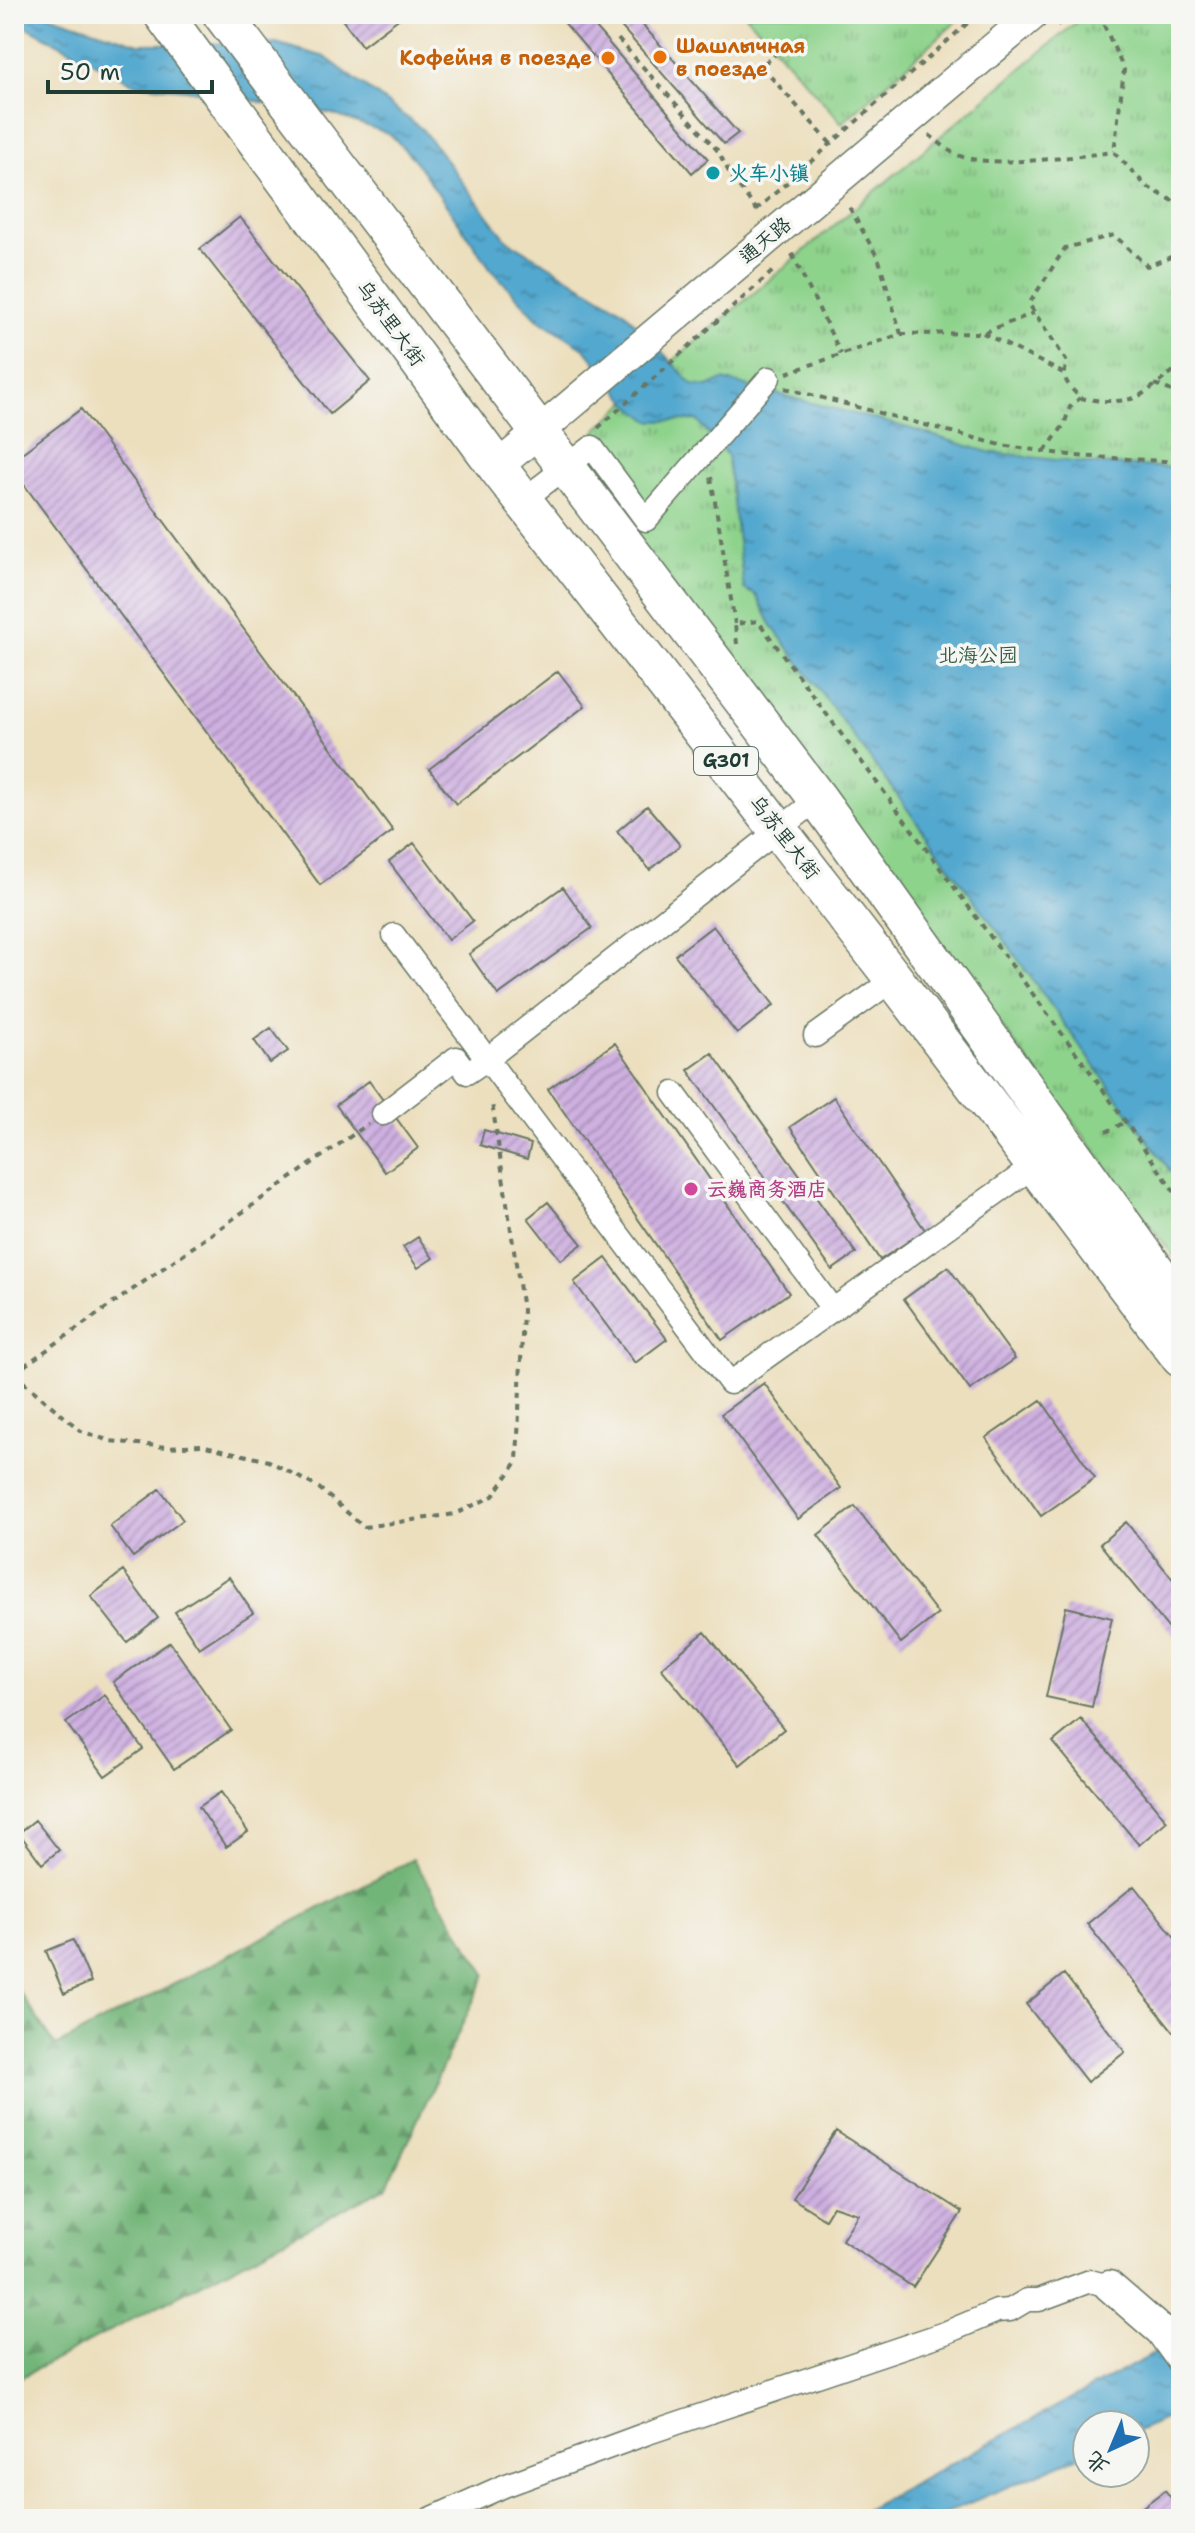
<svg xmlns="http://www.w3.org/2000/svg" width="1195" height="2533" font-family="'Shantell Sans','LXGW WenKai TC',sans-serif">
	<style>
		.forest { fill: url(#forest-firs); stroke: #487956; stroke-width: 2 }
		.park { fill: url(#park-tufts); stroke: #568860; stroke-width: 2 }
		.water { fill: url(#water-ripples); stroke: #397282; stroke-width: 2 }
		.building { fill: url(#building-hatch) }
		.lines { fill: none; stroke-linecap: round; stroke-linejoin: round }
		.street-casing { stroke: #677664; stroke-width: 25 }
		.secondary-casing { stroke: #677664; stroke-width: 33 }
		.highway-casing { stroke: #677664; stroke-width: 41 }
		.path { stroke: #677664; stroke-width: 4; stroke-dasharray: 6 6; stroke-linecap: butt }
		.street { stroke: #fff; stroke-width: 22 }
		.secondary { stroke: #fff; stroke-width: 30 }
		.highway { stroke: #fff; stroke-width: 38 }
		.food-dot { fill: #e8710a; stroke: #f6f6f2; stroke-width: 3 }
		.culture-dot { fill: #0f9aa8; stroke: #f6f6f2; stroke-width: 3 }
		.hotel-dot { fill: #d1479c; stroke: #f6f6f2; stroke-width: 3 }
		.labels { text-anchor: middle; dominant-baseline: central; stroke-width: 7; stroke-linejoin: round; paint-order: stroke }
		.shield { fill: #f6f6f2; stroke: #60746d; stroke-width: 2 }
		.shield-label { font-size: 18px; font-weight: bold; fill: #1f3d34 }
		.food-label { font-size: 20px; font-weight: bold; fill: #c56008; stroke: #f6f6f2; text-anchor: start }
		.culture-label { font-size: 20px; font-weight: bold; fill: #0d838f; stroke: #f6f6f2; text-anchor: start }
		.street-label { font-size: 20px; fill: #1f3d34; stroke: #f6f6f2 }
		.park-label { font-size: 20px; fill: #355b46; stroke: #f6f6f2 }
		.hotel-label { font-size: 20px; font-weight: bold; fill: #b23c85; stroke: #f6f6f2; text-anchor: start }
	</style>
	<defs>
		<pattern id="forest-firs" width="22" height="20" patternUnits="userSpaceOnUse" patternTransform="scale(2)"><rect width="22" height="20" fill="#72b578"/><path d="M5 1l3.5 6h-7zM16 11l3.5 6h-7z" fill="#5d9463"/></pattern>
		<pattern id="park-tufts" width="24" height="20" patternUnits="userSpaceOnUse" patternTransform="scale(2)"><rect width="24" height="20" fill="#8ed38c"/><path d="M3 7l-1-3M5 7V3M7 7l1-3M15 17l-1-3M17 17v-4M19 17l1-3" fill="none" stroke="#73ac73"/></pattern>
		<pattern id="water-ripples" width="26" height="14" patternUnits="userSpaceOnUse" patternTransform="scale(2)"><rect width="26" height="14" fill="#53a8cf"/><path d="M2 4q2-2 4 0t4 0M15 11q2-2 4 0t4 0" fill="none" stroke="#448aa9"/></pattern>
		<pattern id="building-hatch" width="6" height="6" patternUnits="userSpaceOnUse" patternTransform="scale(2)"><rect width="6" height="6" fill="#cfb0e1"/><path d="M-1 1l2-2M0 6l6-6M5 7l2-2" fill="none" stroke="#a790b7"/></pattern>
	</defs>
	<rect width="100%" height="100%" fill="#f6f6f2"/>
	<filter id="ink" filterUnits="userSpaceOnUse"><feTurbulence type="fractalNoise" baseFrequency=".0125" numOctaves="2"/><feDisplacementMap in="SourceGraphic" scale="16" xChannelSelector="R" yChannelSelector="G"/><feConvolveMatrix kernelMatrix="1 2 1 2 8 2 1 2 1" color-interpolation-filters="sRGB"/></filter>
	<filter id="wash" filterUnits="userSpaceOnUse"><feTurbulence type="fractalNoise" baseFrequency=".006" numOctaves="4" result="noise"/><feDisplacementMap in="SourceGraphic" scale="32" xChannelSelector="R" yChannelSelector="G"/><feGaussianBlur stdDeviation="1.8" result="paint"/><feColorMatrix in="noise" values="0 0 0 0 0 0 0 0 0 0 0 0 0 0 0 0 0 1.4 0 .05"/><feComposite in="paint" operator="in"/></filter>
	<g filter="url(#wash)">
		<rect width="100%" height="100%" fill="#ecdfbe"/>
		<!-- forest -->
		<path class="forest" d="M413 1859 486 1974 386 2187 14 2381V1984L56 2046Z"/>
		<!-- park -->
		<path class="park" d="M745 14H965L842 123Z
			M1086 14H1181V1266L605 496 593 475 589 459 591 442 598 428 673 361Z"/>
		<!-- water -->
		<path class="water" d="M14 14H46L139 44 276 43 325 57 422 129 507 240 624 311 693 385 708 387 723 380 901 426 988 452 1090 464 1181 468V1186L1004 940 772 626 756 595 744 589 727 455 697 420 650 421 629 404 584 348 537 318 491 269 414 159 390 134 332 114 186 89 135 84 14 20Z
			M1181 2339V2412L1135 2432V2425H1087V2453L932 2519H849Z"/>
		<g id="blocks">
			<!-- building -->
			<path class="building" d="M338 14H405L362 46Z
				M557 14H584L708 159 692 173Z
				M610 14H633L738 133 724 144Z
				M240 217 370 381 330 414 200 249Z
				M81 409 393 831 320 885 14 471V459Z
				M558 671 585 706 456 804 429 769Z
				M647 806 680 845 650 870 617 831Z
				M414 843 473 921 448 940 389 862Z
				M563 887 592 928 498 995 469 954Z
				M713 926 774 1005 737 1034 675 955Z
				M271 1028 288 1051 270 1063 254 1040Z
				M615 1043 789 1293 722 1340 548 1089Z
				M712 1053 856 1253 832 1270 688 1070Z
				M369 1081 418 1148 385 1172 336 1105Z
				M834 1097 925 1230 880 1260 790 1127Z
				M484 1130 531 1144 527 1159 480 1145Z
				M548 1202 582 1244 561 1260 528 1218Z
				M418 1237 433 1258 418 1268 403 1247Z
				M606 1258 667 1339 635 1363 574 1282Z
				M948 1267 1015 1359 970 1390 904 1299Z
				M764 1383 841 1488 798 1519 721 1414Z
				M1041 1400 1095 1478 1041 1516 986 1438Z
				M160 1489 183 1520 133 1557 110 1526Z
				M855 1506 938 1614 901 1643 818 1535Z
				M1126 1522 1181 1589V1644L1100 1544Z
				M123 1571 158 1618 127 1642 91 1596Z
				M229 1577 253 1613 199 1648 175 1612Z
				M1066 1607 1112 1618 1092 1707 1046 1697Z
				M705 1632 784 1729 740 1765 661 1668Z
				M170 1642 231 1730 174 1769 113 1682Z
				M105 1695 143 1749 105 1776 66 1723Z
				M1081 1719 1167 1821 1139 1845 1053 1742Z
				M221 1792 248 1832 226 1847 199 1807Z
				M35 1820 59 1850 42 1864 19 1833Z
				M1134 1886 1181 1945V2041L1087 1924Z
				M73 1940 91 1982 64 1994 46 1951Z
				M1064 1974 1125 2052 1087 2082 1026 2004Z
				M836 2131 962 2212 913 2287 842 2240 858 2214 833 2206 825 2219 792 2198Z
				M1165 2490 1181 2512V2519H1133L1131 2516Z"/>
		</g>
	</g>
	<g filter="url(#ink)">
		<use href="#blocks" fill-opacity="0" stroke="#677664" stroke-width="2"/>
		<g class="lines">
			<defs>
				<path id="street" d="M523 500 592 447 646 520 769 378
					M394 935 730 1383 1044 1159
					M815 1036 894 979
					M674 1093 833 1310
					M383 1114 456 1058 467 1073 486 1060 818 799
					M430 2519 504 2486 648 2433 945 2333 997 2311 1010 2310 1027 2300H1039L1090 2281 1109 2286"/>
				<path id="secondary" d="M497 467 1034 14
					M1109 2286 1161 2331 1181 2359"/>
				<path id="highway" d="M163 14 497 467 894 979 1181 1358
					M222 14 818 799 1181 1306"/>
			</defs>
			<!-- street casing -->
			<use href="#street" class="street-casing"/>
			<!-- secondary casing -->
			<use href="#secondary" class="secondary-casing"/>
			<!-- highway casing -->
			<use href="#highway" class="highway-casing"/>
			<!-- path -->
			<path class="path" d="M1099 14 1124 70 1114 152 1147 187 1181 205
				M1057 25 1070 14
				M618 39 718 151 731 176 759 213
				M778 52 761 66 831 144
				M929 135C938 141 946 149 955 154 988 170 1076 156 1114 152
				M756 210 978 14
				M1181 224 1176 255 1147 266 1114 235 1065 248 1029 304 1067 362C1061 381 1068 384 1080 398 1099 401 1127 405 1144 393 1157 385 1168 374 1181 366
				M792 254 841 354
				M983 333 1063 373
				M901 334 983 333 1034 313
				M787 373 901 334 879 260 848 205
				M1155 384 1181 395
				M785 388 1001 445 1076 456 1181 462
				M598 428 773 271
				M1045 451 1064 425 1070 407 1080 398
				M711 477 735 624
				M737 644 735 624 758 621 1094 1077 1181 1201
				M1106 1132 1125 1122
				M14 1373 368 1124
				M14 1374 81 1431 110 1441 167 1447 201 1445 269 1461 319 1488 364 1527 455 1514 493 1496 517 1462 523 1310 492 1103
				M14 1804 16 1807"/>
			<!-- street -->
			<use href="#street" class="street"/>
			<!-- secondary -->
			<use href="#secondary" class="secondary"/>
			<!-- highway -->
			<use href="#highway" class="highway"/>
		</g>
	</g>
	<!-- markers -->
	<g class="food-dot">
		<circle cx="660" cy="57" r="8"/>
		<circle cx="608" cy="58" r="8"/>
	</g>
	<circle class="culture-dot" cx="713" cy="173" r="8"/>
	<circle class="hotel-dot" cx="691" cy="1189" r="8"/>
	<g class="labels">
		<!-- shield labels -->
		<rect class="shield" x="694" y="747" width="64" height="28" rx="6"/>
		<g class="shield-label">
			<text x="726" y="761">G301</text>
		</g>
		<!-- food labels -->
		<g class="food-label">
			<text x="676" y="46">Шашлычная<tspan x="676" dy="23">в поезде</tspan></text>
			<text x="592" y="58" text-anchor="end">Кофейня в поезде</text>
		</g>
		<!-- culture labels -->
		<g class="culture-label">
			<text x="729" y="173">火车小镇</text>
		</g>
		<!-- street labels -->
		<g class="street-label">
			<text transform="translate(765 240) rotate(-40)">通天路</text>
			<text transform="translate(391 323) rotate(54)">乌苏里大街</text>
			<text transform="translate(785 837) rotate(52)">乌苏里大街</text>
		</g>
		<!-- park labels -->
		<g class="park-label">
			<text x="978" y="655">北海公园</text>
		</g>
		<!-- hotel labels -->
		<g class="hotel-label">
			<text x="707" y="1189">云巍商务酒店</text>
		</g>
	</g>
	<!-- margin -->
	<rect width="1195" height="2533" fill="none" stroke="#f6f6f2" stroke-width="48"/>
	<!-- north arrow -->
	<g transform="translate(1111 2449) rotate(224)"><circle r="38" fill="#f6f6f2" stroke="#a0aca6" stroke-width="2"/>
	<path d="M0-6L14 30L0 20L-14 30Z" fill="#1f6fb2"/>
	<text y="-12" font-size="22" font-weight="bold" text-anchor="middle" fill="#1f3d34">北</text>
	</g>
	<!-- scale -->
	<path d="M48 80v12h164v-12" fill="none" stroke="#1f3d34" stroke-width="4"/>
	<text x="60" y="80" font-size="24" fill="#1f3d34" stroke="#f6f6f2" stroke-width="6" paint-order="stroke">50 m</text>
</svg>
